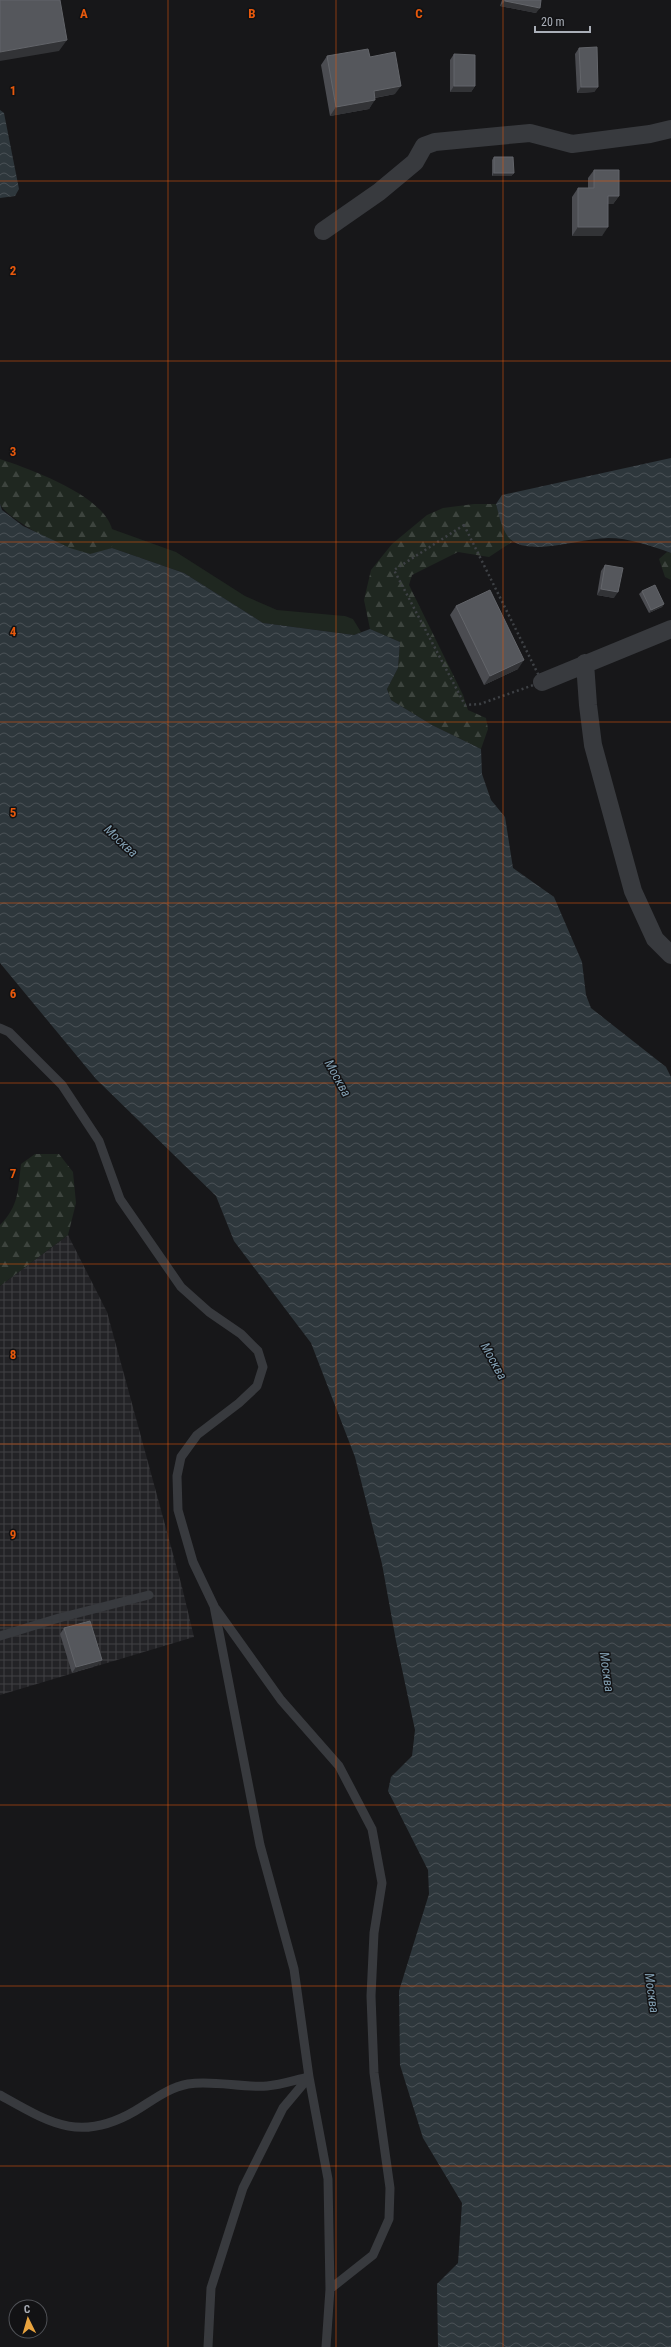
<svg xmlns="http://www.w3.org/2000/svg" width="671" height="2347" font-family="'Roboto Condensed',sans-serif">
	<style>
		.industrial { fill: url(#industrial-grid) }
		.grass { fill: #1f2720 }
		.forest { fill: url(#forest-firs) }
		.water { fill: url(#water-waves) }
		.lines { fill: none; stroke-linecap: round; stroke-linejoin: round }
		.path { stroke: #3e4145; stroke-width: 2.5; stroke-dasharray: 2 3; stroke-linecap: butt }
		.lane { stroke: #383a3e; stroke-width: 9 }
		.street { stroke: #383a3e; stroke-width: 18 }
		.wall { fill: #4b4c51 }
		.shaded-wall { fill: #323336 }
		.building { fill: #55575c; stroke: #63656a }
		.grid { fill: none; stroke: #e8590c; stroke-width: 1; stroke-opacity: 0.55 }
		.labels { text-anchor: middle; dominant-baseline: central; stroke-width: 3; stroke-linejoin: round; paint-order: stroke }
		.water-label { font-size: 13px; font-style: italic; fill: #829fb2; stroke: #121214 }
		.grid-label { font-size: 13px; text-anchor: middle; font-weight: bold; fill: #e8590c; stroke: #121214; stroke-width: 3; stroke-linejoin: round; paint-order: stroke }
	</style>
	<defs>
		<pattern id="industrial-grid" width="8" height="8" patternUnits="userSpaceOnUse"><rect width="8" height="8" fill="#232326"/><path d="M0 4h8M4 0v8" fill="none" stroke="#404043"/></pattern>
		<pattern id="forest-firs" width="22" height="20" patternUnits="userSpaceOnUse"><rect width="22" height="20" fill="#1f2720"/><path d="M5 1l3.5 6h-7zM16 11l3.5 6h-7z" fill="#3d443e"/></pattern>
		<pattern id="water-waves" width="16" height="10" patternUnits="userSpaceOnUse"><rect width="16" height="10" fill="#2e373c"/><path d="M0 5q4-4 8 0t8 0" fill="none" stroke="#4a5156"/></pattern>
	</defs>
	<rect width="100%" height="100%" fill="#171719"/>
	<!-- industrial -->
	<path class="industrial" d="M68 1235 107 1312 182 1587 194 1637 0 1695V1286Z"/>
	<!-- grass -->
	<path class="grass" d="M112 529 176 552 245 596 277 610 345 616 353 619 361 632 354 635 263 623 184 573 112 548Z"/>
	<!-- forest -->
	<path class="forest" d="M0 459C30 469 103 495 112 529 114 534 112 542 112 548 105 550 98 553 91 554 75 556 6 519 0 504Z
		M474 504H496L501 522 512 542 489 557 458 552 412 575 409 585 463 695 468 710 486 718 488 729 481 749 432 725 391 700 387 689 398 668 400 642 370 629 364 600 371 570 392 544 427 515 443 508Z
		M667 552 671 553V580L665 577 659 559Z
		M35 1154H59L73 1172 76 1203 68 1235 0 1286V1225C19 1206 18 1190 21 1164Z"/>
	<!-- water -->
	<path class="water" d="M0 110 4 113 19 189 15 196 0 198Z
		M671 458V553C652 546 629 538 608 538 582 538 537 555 514 542 503 536 499 515 496 504L502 495Z
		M0 504 2 510 23 526 70 548 90 554 112 548 184 573 263 623 354 635 370 629 400 642 398 668 387 689 391 700 432 725 481 749 482 774 491 800 505 817 513 868 554 897 582 962 586 995 591 1008 666 1067 671 1077V2347H438L437 2284 458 2263 462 2203 423 2138 400 2065 399 1991 429 1894 428 1870 388 1791 391 1777 412 1756 415 1730 396 1641 382 1564 355 1457 311 1343 234 1241 216 1196 96 1079 0 963Z"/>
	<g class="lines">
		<!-- path -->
		<path class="path" d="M464 525 542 682 480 704 465 705 394 570Z"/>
		<!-- lane -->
		<path class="lane" d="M0 1028 9 1032 62 1085 99 1141 120 1199 181 1287 209 1312 241 1334 258 1351 263 1367 257 1386 239 1403 197 1435 181 1457 177 1476 178 1510 193 1562 214 1606 260 1845 294 1969 309 2077 328 2179 330 2289 326 2347
			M216 1609 281 1700 339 1766 372 1829 382 1883 374 1933 371 1996 374 2073 390 2188 389 2219 373 2255 330 2289
			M0 1636 59 1618 149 1595
			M0 2095C50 2123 80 2143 135 2111 152 2101 167 2088 188 2084 214 2080 241 2088 267 2086 281 2085 295 2080 309 2077
			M208 2347 211 2288 243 2188 283 2108 309 2077"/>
		<!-- street -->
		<path class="street" d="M323 231 379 192 415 162 424 146 435 142 530 133 572 144 650 134 671 129
			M585 663 588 705 593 745 633 891 655 939 671 955
			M542 682 671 629"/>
	</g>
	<!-- wall -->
	<path class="wall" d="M502 0H541L536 13 500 6Z
		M579 48 598 87 594 92 577 93 575 54Z
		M454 54 475 86 471 92H450V60Z
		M327 56 370 57 395 94 375 98 369 109 330 116 321 65Z
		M494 157 514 173 511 176H492V160Z
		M594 170 619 196 613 204H608L602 236H572V197L578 188H588V178Z
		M605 565 614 598 597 595 601 571Z
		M642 591 664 604 662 607 649 613 639 594Z
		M456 606 518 669 484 685 450 615Z
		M64 1628 98 1665 72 1673 60 1634Z"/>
	<!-- shaded-wall -->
	<path class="shaded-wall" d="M505 1 540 8 536 13 500 6Z
		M67 40 59 51 0 61V52Z
		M401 86 395 94 368 99 374 91Z
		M454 86H475L471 92H450Z
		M581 87H598L594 92 577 93Z
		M375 100 369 109 330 116 336 107Z
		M494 173H514L511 176H492Z
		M608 196H619L613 204H602Z
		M578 227H608L602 236H572Z
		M601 589 618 592 614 598 597 595Z
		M664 604 662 607 649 613 651 610Z
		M524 660 518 669 484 685 490 676Z
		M102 1660 98 1665 72 1673 76 1667Z"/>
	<!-- building -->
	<path class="building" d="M0 0H60L67 40 0 52Z
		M505 0H541L540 8 505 1Z
		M597 47 598 87H581L579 48Z
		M368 49 370 57 395 52 401 86 374 91 375 100 336 107 327 56Z
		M454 54 475 55V86H454Z
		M494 157H513L514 173H494Z
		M594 170H619V196H608V227H578V188H594Z
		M605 565 623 568 618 592 601 589Z
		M655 585 664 604 651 610 642 591Z
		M490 590 524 660 490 676 456 606Z
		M90 1621 102 1660 76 1667 64 1628Z"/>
	<!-- grid -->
	<path class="grid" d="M168 0V2347M336 0V2347M503 0V2347M0 181H671M0 361H671M0 542H671M0 722H671M0 903H671M0 1083H671M0 1264H671M0 1444H671M0 1625H671M0 1805H671M0 1986H671M0 2166H671"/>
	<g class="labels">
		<!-- water labels -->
		<g class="water-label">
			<text transform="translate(121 841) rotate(43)">Москва</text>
			<text transform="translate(338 1078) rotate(61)">Москва</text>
			<text transform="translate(494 1361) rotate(61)">Москва</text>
			<text transform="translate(607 1672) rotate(82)">Москва</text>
			<text transform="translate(652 1993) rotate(82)">Москва</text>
		</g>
	</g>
	<g class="grid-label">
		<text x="84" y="18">A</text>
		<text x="252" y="18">B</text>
		<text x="419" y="18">C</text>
		<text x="13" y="95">1</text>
		<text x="13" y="275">2</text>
		<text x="13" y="456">3</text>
		<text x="13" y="636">4</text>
		<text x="13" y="817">5</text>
		<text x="13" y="998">6</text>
		<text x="13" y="1178">7</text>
		<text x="13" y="1359">8</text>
		<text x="13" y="1539">9</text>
	</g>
	<!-- north arrow -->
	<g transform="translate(28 2319) rotate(355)"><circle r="19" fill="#121214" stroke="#4f5156"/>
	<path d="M0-3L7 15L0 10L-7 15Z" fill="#eaa43e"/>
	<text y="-6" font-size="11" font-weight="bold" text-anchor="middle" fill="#aaafb8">С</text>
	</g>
	<!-- scale -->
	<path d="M535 26v6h55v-6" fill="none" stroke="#aaafb8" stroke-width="2"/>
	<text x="541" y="26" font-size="12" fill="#aaafb8" stroke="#121214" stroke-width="3" paint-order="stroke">20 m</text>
</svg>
